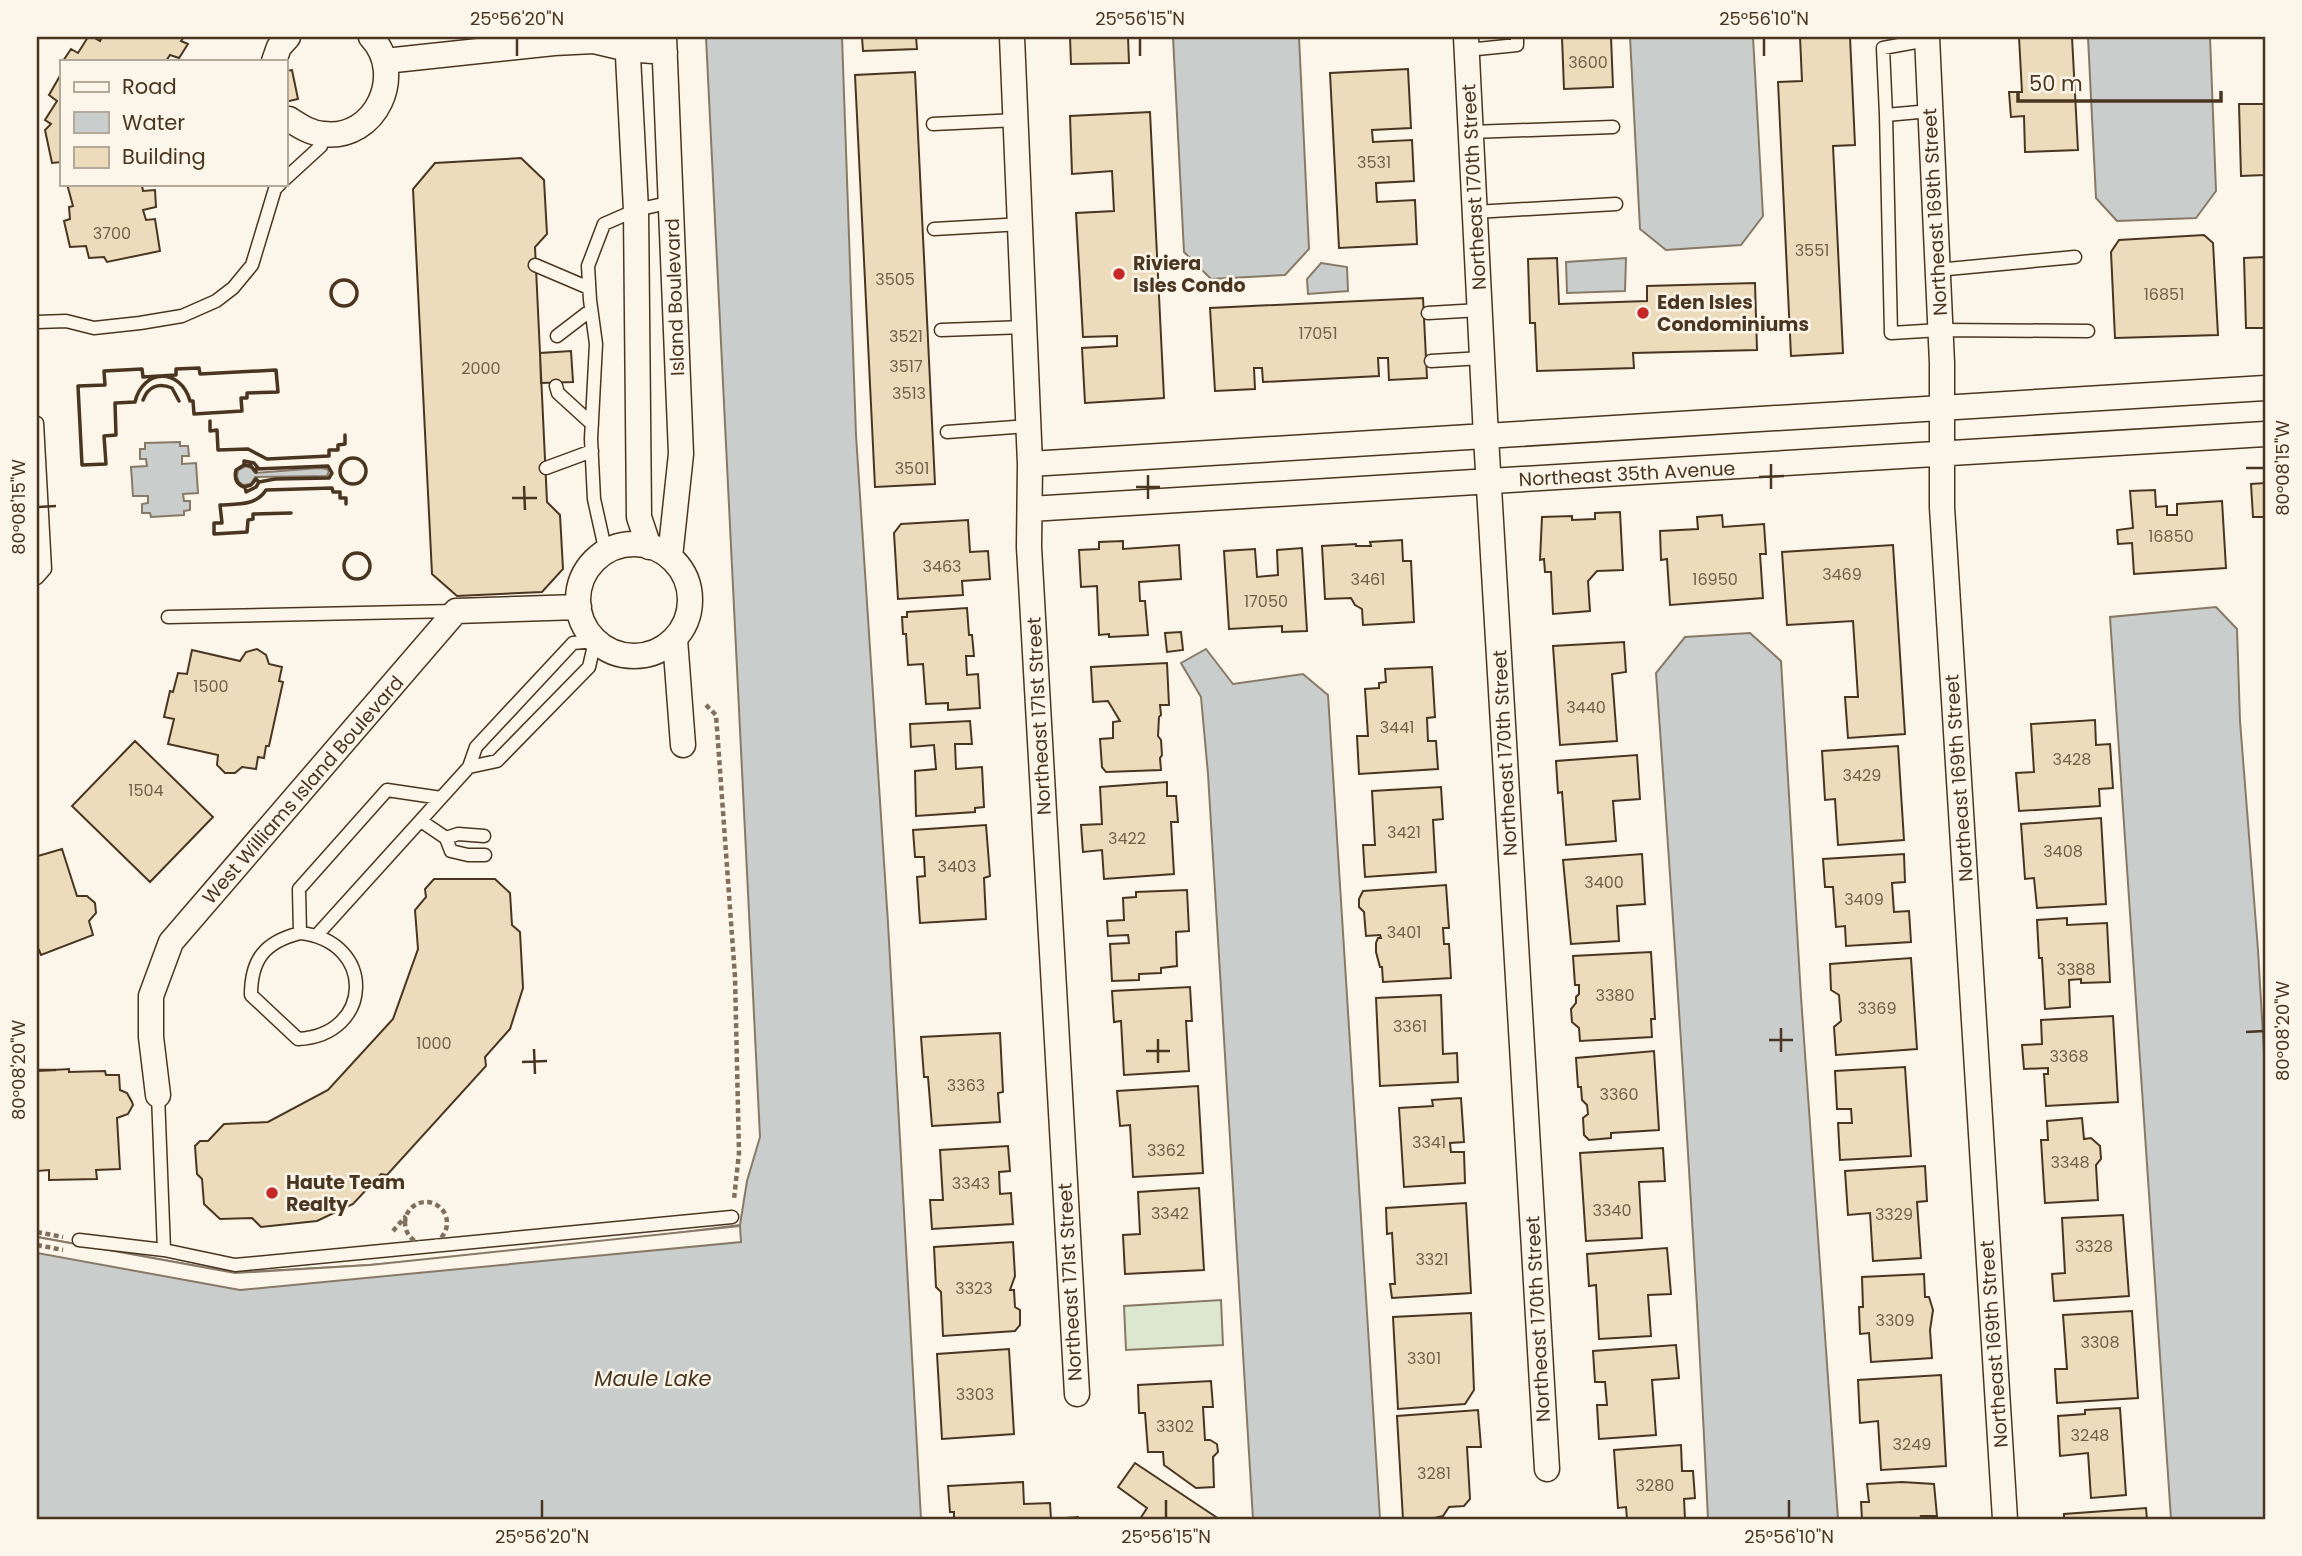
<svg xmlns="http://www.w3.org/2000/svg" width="2302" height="1556" font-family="Poppins,sans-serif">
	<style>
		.green { fill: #dce7d0; stroke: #887966; stroke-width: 2 }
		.water { fill: #c9cecd; stroke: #887966; stroke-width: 2 }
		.pier { fill: #fbf6e9; stroke: #887966; stroke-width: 2 }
		.building { fill: #ecdcbc; stroke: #4a3520; stroke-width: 2 }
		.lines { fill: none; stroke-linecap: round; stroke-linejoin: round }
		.service-casing { stroke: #4a3520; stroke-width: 15 }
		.minor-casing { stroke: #4a3520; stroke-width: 27 }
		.path { stroke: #7f6f5c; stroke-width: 4.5; stroke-dasharray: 5 3.5; stroke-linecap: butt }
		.service { stroke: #fbf6e9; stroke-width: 12 }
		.minor { stroke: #fbf6e9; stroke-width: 24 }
		.wall { stroke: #4a3520; stroke-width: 3.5 }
		.ticks { fill: none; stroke: #4a3520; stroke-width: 2.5 }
		.poi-dot { fill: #c62828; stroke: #fbf6e9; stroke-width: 2.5 }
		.labels { text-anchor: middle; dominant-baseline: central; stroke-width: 5; stroke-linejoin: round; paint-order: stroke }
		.number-label { font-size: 16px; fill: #725f47 }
		.street-label { font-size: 19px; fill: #4a3520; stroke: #fbf6e9 }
		.poi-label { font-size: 19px; font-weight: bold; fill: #4a3520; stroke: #fbf6e9; text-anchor: start }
		.water-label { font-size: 21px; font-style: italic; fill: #4a3520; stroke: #fbf6e9 }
		.neatline { fill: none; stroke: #4a3520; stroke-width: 2.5 }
		.ticks-label { font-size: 18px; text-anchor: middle; fill: #4a3520 }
	</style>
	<rect width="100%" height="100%" fill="#fbf6e9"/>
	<!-- green -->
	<path class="green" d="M1221 1300 1223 1345 1126 1350 1124 1306Z"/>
	<!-- water -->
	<path class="water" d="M706 37H842L856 435 888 923 921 1519H37V1237L235 1273 370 1265 550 1249 740 1225 747 1181 760 1137Z
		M1173 37H1299L1309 249 1285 275 1211 279 1184 252Z
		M1630 37H1753L1763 216 1741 245 1666 250 1640 229Z
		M2088 37H2210L2216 191 2196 218 2117 221 2096 198Z
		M1626 258 1625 291 1567 293 1566 262Z
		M1321 263 1347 267 1348 291 1308 294 1307 279Z
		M180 442V446H188L189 456H182V464L196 463 198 493 183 494 184 501H190V510L184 511V515L151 517 150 513H142V504L148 503V496H133L131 467 147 466 146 459H140V449H145V443Z
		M246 466 251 468 255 473 319 468 327 469 329 471 327 476 255 477 251 484 244 485 239 482 237 476 238 470Z
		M2216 607 2237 629 2240 721 2258 950 2265 1070V1519H2171L2110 617Z
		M1750 633 1781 661 1801 997 1838 1519H1708C1695 1237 1676 955 1656 673L1685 637Z
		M1206 649 1233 684 1303 674 1328 695 1380 1519H1253L1208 774 1201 697 1181 663Z"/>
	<!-- pier -->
	<path class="pier" d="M740 1226 741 1242 240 1290 37 1253V1237L235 1273 370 1265Z"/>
	<!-- building -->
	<path class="building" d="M88 37H93L100 41 102 37H184L181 41 188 44 179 58 170 55 166 61H63L71 49 78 53Z
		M862 37H916L917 49 863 51Z
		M1070 37H1128L1129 63 1071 64Z
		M1562 37H1611L1613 87 1564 89Z
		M1800 37H1850L1855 145 1833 146 1843 353 1791 356 1778 82 1802 81Z
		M2019 37H2072L2078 150 2025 152 2024 116 2011 117 2009 92H2022Z
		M1408 69 1411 128 1372 130 1373 142 1412 140 1414 181 1376 183 1377 202 1415 200 1417 244 1339 248 1330 73Z
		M292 70 298 99 285 102V71Z
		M915 72 935 484 875 487 855 75Z
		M61 74V162L52 163 45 130 51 124 45 120 57 101 49 95Z
		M2239 104H2265V175L2241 176Z
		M1150 112 1164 398 1085 403 1082 348 1117 346V336L1083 337 1076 213 1114 211 1112 171 1072 174 1070 116Z
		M521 158 544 180 547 234 535 247 540 353 547 502 560 515 563 569 542 592 457 596 432 574 413 189 435 163Z
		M67 184H147L142 186 143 191 155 190 156 207 143 210 146 220 155 219 160 251 107 262 104 257 89 258 86 246 70 247 64 221 70 219 69 207 73 206Z
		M2204 235 2213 243 2218 335 2115 338 2111 252 2119 240Z
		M2265 257V328H2246L2244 258Z
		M1557 258 1559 304 1647 301V286L1755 283 1757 350 1633 353 1634 368 1537 371 1535 323H1530L1528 259Z
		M1423 298 1427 378 1389 380 1388 358H1378L1379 376 1263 382 1262 368H1254L1255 389 1215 391 1210 308Z
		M571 351 573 382 541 383 540 353Z
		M2265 483V517H2253L2251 484Z
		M2155 490 2156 507 2167 506V515H2177V504L2222 501 2226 568 2134 574 2132 543 2118 544 2117 530 2133 528 2130 491Z
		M1620 512 1623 570 1597 571 1588 581 1590 611 1553 614 1551 572H1545L1544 559 1540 560 1542 517 1572 516V520L1595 519V513Z
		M1722 515 1723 527 1764 524 1766 554H1760L1763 598 1670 605 1667 559 1661 560 1660 531 1698 529 1697 517Z
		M968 520 970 552 988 551 990 579 962 581 963 595 898 599 894 533 901 524Z
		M1402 540 1403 561H1411L1414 622 1363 625 1362 609 1355 605 1351 598 1325 599 1322 546 1356 544V546H1371L1370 542Z
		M1123 541V549L1179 545 1181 579 1139 582 1140 601H1145L1148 635 1109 637V634L1099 635 1097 586 1081 587 1079 550 1099 549V542Z
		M1893 545 1905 734 1848 738 1845 697H1858L1853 621 1787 625 1782 552Z
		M1302 548 1307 631 1282 632V626L1229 629 1224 551 1255 549 1257 577 1278 575 1277 550Z
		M967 608 969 635H972L974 656H966L967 675 978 674 980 708 948 710V703L926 704 923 664 908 665 906 634H903L902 617H907V612Z
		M1181 632 1183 650 1167 652 1165 633Z
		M1624 642 1626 672 1612 674 1617 741 1560 745 1553 646Z
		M257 649 266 655 269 664 282 667 279 681 283 682 269 746H266L264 758 258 757 256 769 242 767 235 773H225L217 765 218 755 168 744 174 719 164 717 170 691 173 692 178 673 187 674 192 650 240 661 246 652Z
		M1167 663 1169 705H1160L1161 715 1159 717 1158 736 1161 740 1162 755 1160 758 1161 770 1106 772 1102 767 1100 739 1113 738V722L1120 721 1108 701 1093 702 1091 667Z
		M1432 667 1435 717 1427 718 1428 741H1436L1438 769 1359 774 1357 736H1368L1365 689 1379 688V683L1386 682 1385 669Z
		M2095 720 2096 745 2110 744 2113 788 2099 789 2100 806 2019 811 2016 773 2034 772 2031 724Z
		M970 721 972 744H955L956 769 982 767 984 807 975 808V812L916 816 915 771 936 769 934 745 911 747 910 724Z
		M135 741 213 817 150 882 72 806Z
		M1898 746 1904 840 1838 845 1835 799 1825 800 1822 751Z
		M1637 755 1640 799 1613 801 1616 841 1566 845 1562 792 1558 793 1556 761Z
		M1167 782V796H1176L1178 822H1171L1174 874 1104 879 1102 850 1083 852 1081 825 1102 824 1100 787Z
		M1441 787 1443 819 1433 820 1436 872 1365 877 1363 845H1375L1372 791Z
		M2101 818 2106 904 2037 908 2034 878 2025 879 2021 824Z
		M986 825 990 876 984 878 986 919 920 923 917 877 925 876 924 857H915L913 830Z
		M62 849 77 896H87L95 903 96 913 89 921 93 935 41 955 39 950 37 951V851L38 856Z
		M1642 854 1645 904 1617 906 1619 941 1571 944 1563 860Z
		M1904 854 1905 882 1892 883 1894 912 1909 911 1911 942 1846 946 1845 926 1836 927 1833 887H1825L1823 859Z
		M434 879H495L510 893 512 925 520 932 523 988 510 1029 485 1057 486 1066 387 1175 381 1174 353 1204 317 1221 261 1227 252 1218 220 1219 204 1204 202 1179 197 1174 195 1146 200 1141H208L224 1124 268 1122 328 1090 393 1019 418 949 415 910 426 897 425 889Z
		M1446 885 1449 928H1443L1444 944H1449L1451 978 1383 982 1382 967H1380L1376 952V943L1378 938H1381L1380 935 1366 936 1364 912 1359 907V899L1363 891Z
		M1187 890 1189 931 1176 932 1177 966 1161 968V973L1139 974V980L1112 981 1110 944 1129 943 1128 935 1108 936 1107 921 1124 920 1123 898 1136 897V892Z
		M2067 918V925L2107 923 2110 982 2081 983V979L2069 980 2070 1007 2045 1009 2042 958H2039L2037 920Z
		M1651 952 1655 1019H1651L1652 1037 1580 1041 1579 1028 1572 1022 1571 1009 1576 1003V997L1579 994V985H1575L1573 956Z
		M1911 958 1917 1049 1836 1055 1834 1027 1841 1021 1839 995 1831 990 1830 964Z
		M1190 987 1192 1021H1186L1189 1071 1124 1075 1121 1021 1114 1022 1112 991Z
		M1441 995 1443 1054 1457 1053 1458 1082 1380 1086 1376 998Z
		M2113 1016 2118 1102 2046 1106 2044 1074H2048V1068L2024 1069 2022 1045 2042 1044 2041 1020Z
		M1000 1033 1003 1092 998 1093 1000 1122 932 1126 928 1077H924L921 1037Z
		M1654 1051 1659 1130 1611 1133V1138L1589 1140 1584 1135 1583 1118 1588 1114 1587 1105 1582 1100 1581 1087H1578L1576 1058Z
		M1905 1067 1911 1156 1840 1160 1838 1123H1852L1851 1109H1837L1835 1071Z
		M69 1069V1072L105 1071 106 1075H119L120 1090 127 1093 132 1102 133 1105 128 1114 117 1118 120 1169 96 1170 97 1179 49 1180V1170L37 1171V1071Z
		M1198 1086 1203 1173 1133 1177 1130 1125 1120 1126 1117 1091Z
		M1461 1098 1464 1142 1450 1143 1451 1152H1464L1465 1183 1404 1187 1399 1108 1433 1106 1432 1100Z
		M2082 1118 2084 1139 2091 1138 2100 1146 2101 1159 2096 1165 2098 1200 2045 1203 2041 1140H2048L2047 1121Z
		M1008 1146 1010 1171 999 1172 1000 1194 1011 1193 1013 1224 932 1229 930 1200H943L940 1150Z
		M1663 1148 1665 1181 1639 1182 1642 1238 1586 1241 1580 1153Z
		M1925 1166 1927 1201 1917 1202 1921 1258 1873 1261 1870 1213 1848 1215 1845 1171Z
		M1199 1188 1204 1270 1125 1274 1123 1235 1140 1234 1138 1192Z
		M1466 1203 1471 1293 1392 1298 1390 1284H1395L1392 1233 1387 1234 1386 1208Z
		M2123 1215 2129 1296 2054 1301 2052 1274 2065 1273 2062 1218Z
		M1013 1242 1015 1276 1010 1290H1014L1015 1307 1020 1310V1325L1015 1331 943 1336 941 1292 936 1287 934 1247Z
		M1667 1248 1671 1294 1648 1295 1651 1336 1599 1339 1596 1285 1589 1286 1587 1254Z
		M1924 1274 1925 1297H1929L1933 1310 1930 1330 1932 1358 1871 1362 1869 1333 1860 1334 1859 1307H1863L1862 1277Z
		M2132 1311 2138 1398 2057 1403 2055 1369H2067L2063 1315Z
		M1471 1313 1474 1390 1465 1404 1398 1409 1393 1317Z
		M1676 1345 1679 1378 1652 1380 1656 1435 1599 1439 1597 1405H1607L1605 1382H1595L1593 1351Z
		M1009 1349 1014 1434 942 1439 937 1354Z
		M1941 1375 1946 1466 1881 1470 1878 1421 1860 1423 1858 1380Z
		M1211 1381 1213 1407H1203L1205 1440H1210L1217 1444 1218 1452 1213 1457 1214 1487 1196 1488 1164 1465 1163 1452H1148L1145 1413H1139L1138 1385Z
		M2120 1408 2126 1495 2091 1498 2088 1453 2060 1456 2058 1416 2085 1414V1410Z
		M1478 1410 1481 1447H1467L1470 1499 1464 1506 1449 1507 1443 1516 1430 1519H1403L1397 1416Z
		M1681 1445 1682 1471H1693L1695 1498 1684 1499 1685 1519H1627L1626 1507 1618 1508 1614 1450Z
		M1135 1463 1219 1519H1140L1147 1508 1118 1487Z
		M1023 1482 1024 1504 1050 1503 1051 1519 1078 1517V1519H954V1512H950L948 1486Z
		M1902 1482 1934 1484 1937 1516H1921L1922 1519H1862L1861 1502H1869L1867 1484Z
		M2146 1508 2147 1519H2064V1514Z"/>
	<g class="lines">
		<defs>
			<path id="service" d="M1467 50 1517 45V37
				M1930 111 1886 115 1891 333 1940 330 2088 331
				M1886 115 1883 48 1927 40
				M933 124 1017 120
				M1471 132 1613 127
				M285 179 321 146 324 135
				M1475 212 1616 204
				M934 229 1021 224
				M535 265 589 288
				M1937 270 2075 257
				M1428 313 1480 310
				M37 322 66 321 94 328 140 323 182 316 216 301 233 288 252 265 275 189 280 184
				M941 330 1025 327
				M557 336 591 310
				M1431 361 1482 358
				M556 386 558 393 592 424
				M37 423 45 569 37 578
				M947 432 1029 426
				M546 468 592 451
				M606 553 594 499 591 439 596 344 590 300 588 266 604 224 636 210 672 202
				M168 617 455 611
				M595 641 589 667 497 761 469 767 476 747 573 643Z
				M421 821 446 838
				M484 836 458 834 446 838 451 851 468 855H485
				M300 933C376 941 374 1035 298 1039L251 995C251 959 265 942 300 933Z
				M300 933 299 889 387 790 441 798
				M317 935 469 767
				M158 1095 164 1250
				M79 1240 164 1250 235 1265 732 1217"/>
			<path id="minor" d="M627 37 636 210 639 517 649 547
				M664 37 681 454 670 557
				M1012 37 1030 464 1029 547 1077 1394
				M1466 37 1486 437 1547 1469
				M1927 37 1942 363V507L2005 1519
				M274 61 279 47 288 37
				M385 61 554 43 594 41 628 49 665 52
				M289 119C300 126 310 133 323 134 376 141 406 74 371 37
				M1030 464 2265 388
				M1030 509 2265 434
				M578 600a56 56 0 1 1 112 0a56 56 0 1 1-112 0Z
				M675 639 683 745
				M158 1095 151 1037V996L171 942 456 611 579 607"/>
		</defs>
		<!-- service casing -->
		<use href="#service" class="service-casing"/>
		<!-- minor casing -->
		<use href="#minor" class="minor-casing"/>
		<!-- path -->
		<path class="path" d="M706 705 716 715 735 977 739 1153 734 1199
			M405 1223a21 21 0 1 1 42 0a21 21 0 1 1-42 0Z
			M393 1231 406 1216
			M37 1232 63 1237
			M37 1245 63 1250"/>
		<!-- service -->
		<use href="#service" class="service"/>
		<!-- minor -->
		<use href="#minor" class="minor"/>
		<!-- wall -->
		<path class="wall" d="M331 293a13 13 0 1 1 26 0a13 13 0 1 1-26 0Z
			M199 368 200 374 276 370 278 392 247 393V398H241L242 411 194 414 193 401H190C181 368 143 368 135 402L115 403 116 435 104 436 106 464 82 465 78 386 105 385 104 371 142 369 143 377 176 375V369Z
			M143 400C148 387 158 382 172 388L179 401
			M210 421V431L217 430 218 450 248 449 267 459 329 456V450H338V445L345 444V435
			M340 471a13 13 0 1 1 26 0a13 13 0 1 1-26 0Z
			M244 465 251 466 256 472V469L328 466 332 473 329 478 275 479 259 482 256 479 251 485 244 487C236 484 234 478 236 470Z
			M244 465V461L254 463 259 469
			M245 487 246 492 256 487 259 482
			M291 513 253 514V519L248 520 247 532 214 534V523H222L220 505C237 504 256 506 266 490L332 488 333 492H340V498H346V504
			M344 566a13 13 0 1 1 26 0a13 13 0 1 1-26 0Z"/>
	</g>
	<!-- ticks -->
	<path class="ticks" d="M517 38V56M1140 38V56M1764 38V56M1771 464V489M2246 468H2264M1148 475V499M1759 477 1784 476M524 486 525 510M1136 487H1160M512 498H537M38 507 56 506M1781 1028V1052M2246 1032 2264 1031M1158 1039V1063M1769 1040H1793M534 1049 535 1074M1146 1051H1170M522 1062 547 1061M38 1070H56M542 1500V1518M1166 1500V1518M1789 1500V1518"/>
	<!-- markers -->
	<g class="poi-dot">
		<circle cx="1119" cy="274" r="7"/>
		<circle cx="1643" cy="313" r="7"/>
		<circle cx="272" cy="1193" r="7"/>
	</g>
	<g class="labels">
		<!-- number labels -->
		<g class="number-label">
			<text x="1588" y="62">3600</text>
			<text x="1374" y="162">3531</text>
			<text x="112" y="233">3700</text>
			<text x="1812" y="250">3551</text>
			<text x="895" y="279">3505</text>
			<text x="2164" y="294">16851</text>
			<text x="1318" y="333">17051</text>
			<text x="906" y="336">3521</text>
			<text x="906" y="366">3517</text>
			<text x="481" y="368">2000</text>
			<text x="909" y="393">3513</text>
			<text x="912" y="468">3501</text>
			<text x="2171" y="536">16850</text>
			<text x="942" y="566">3463</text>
			<text x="1842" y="574">3469</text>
			<text x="1368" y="579">3461</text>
			<text x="1715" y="579">16950</text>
			<text x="1266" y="601">17050</text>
			<text x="211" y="686">1500</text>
			<text x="1586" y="707">3440</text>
			<text x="1397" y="727">3441</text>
			<text x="2072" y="759">3428</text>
			<text x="1862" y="775">3429</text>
			<text x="146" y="790">1504</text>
			<text x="1404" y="832">3421</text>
			<text x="1127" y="838">3422</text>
			<text x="2063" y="851">3408</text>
			<text x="957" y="866">3403</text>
			<text x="1604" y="882">3400</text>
			<text x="1864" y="899">3409</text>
			<text x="1404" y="932">3401</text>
			<text x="2076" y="969">3388</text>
			<text x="1615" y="995">3380</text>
			<text x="1877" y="1008">3369</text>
			<text x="1410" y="1026">3361</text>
			<text x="434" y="1043">1000</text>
			<text x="2069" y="1056">3368</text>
			<text x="966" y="1085">3363</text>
			<text x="1619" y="1094">3360</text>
			<text x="1429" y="1142">3341</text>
			<text x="1166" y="1150">3362</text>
			<text x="2070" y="1162">3348</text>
			<text x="971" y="1183">3343</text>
			<text x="1612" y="1210">3340</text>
			<text x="1170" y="1213">3342</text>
			<text x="1894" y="1214">3329</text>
			<text x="2094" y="1246">3328</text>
			<text x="1432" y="1259">3321</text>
			<text x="974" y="1288">3323</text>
			<text x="1895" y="1320">3309</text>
			<text x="2100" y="1342">3308</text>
			<text x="1424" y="1358">3301</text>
			<text x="975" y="1394">3303</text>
			<text x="1175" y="1426">3302</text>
			<text x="2090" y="1435">3248</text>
			<text x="1912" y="1444">3249</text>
			<text x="1434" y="1473">3281</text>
			<text x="1655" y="1485">3280</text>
		</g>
		<!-- street labels -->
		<g class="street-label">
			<text transform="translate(1474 187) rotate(-93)">Northeast 170th Street</text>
			<text transform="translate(1935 212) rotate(-93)">Northeast 169th Street</text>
			<text transform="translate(675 297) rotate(-92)">Island Boulevard</text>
			<text transform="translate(1627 474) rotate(-3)">Northeast 35th Avenue</text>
			<text transform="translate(1039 716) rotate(-93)">Northeast 171st Street</text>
			<text transform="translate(1505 753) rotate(-93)">Northeast 170th Street</text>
			<text transform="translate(1959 778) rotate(-94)">Northeast 169th Street</text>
			<text transform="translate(303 790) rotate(-49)">West Williams Island Boulevard</text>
			<text transform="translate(1070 1282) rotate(-93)">Northeast 171st Street</text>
			<text transform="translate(1538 1319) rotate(-93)">Northeast 170th Street</text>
			<text transform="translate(1994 1344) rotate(-94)">Northeast 169th Street</text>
		</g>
		<!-- poi labels -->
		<g class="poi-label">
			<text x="1133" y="263">Riviera<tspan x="1133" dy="22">Isles Condo</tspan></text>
			<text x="1657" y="302">Eden Isles<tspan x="1657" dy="22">Condominiums</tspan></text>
			<text x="286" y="1182">Haute Team<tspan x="286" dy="22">Realty</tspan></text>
		</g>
		<!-- water labels -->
		<g class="water-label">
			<text x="653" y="1378">Maule Lake</text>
		</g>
	</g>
	<!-- border -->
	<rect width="2302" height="1556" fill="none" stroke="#fbf6e9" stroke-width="77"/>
	<!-- legend -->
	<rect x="60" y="60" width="228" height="126" fill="#fbf6e9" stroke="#b4a999" stroke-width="2"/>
	<rect x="74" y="82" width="35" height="10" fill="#fbf6e9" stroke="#b4a999" stroke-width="2"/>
	<text x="122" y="94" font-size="21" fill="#4a3520">Road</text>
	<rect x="74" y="112" width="35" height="21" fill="#c9cecd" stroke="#b4a999" stroke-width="2"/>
	<text x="122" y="130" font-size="21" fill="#4a3520">Water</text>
	<rect x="74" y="147" width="35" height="21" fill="#ecdcbc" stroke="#b4a999" stroke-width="2"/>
	<text x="122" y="164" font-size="21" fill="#4a3520">Building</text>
	<!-- scale -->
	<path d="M2018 91v10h203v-10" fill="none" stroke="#4a3520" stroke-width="3.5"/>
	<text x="2029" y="91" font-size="21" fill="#4a3520" stroke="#fbf6e9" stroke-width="5" paint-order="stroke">50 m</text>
	<rect x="38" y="38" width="2226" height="1480" class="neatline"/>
	<g class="ticks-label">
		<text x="517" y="25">25°56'20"N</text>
		<text x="1140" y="25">25°56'15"N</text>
		<text x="1764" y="25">25°56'10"N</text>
		<text transform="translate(2283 468) rotate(-90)" y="6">80°08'15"W</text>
		<text transform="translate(19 507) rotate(-90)" y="6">80°08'15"W</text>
		<text transform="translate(2283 1031) rotate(-90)" y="6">80°08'20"W</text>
		<text transform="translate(19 1070) rotate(-90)" y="6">80°08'20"W</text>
		<text x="542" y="1543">25°56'20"N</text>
		<text x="1166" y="1543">25°56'15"N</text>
		<text x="1789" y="1543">25°56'10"N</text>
	</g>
</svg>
